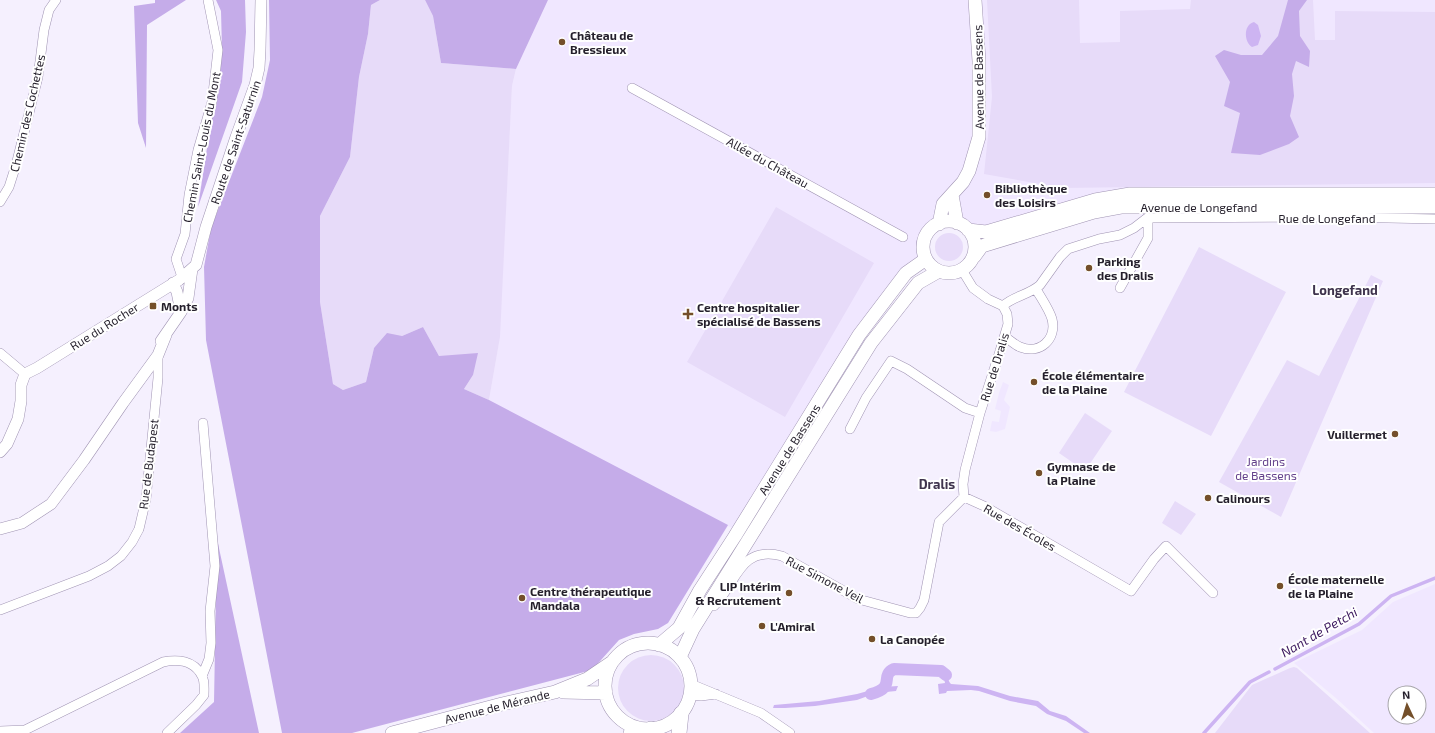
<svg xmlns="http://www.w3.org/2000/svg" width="1435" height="733" font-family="'Exo 2',sans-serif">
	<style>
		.built { fill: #f0e7ff; fill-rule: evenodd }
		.green { fill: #e7dbf9 }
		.forest { fill: #c5ace9 }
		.water { fill: #cdb4f2 }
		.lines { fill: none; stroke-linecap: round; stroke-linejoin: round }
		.stream { stroke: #cdb4f2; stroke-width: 3.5 }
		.canal { stroke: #cdb4f2; stroke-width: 12 }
		.minor-casing { stroke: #a094b3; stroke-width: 10 }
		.tertiary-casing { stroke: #a094b3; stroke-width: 12 }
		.secondary-casing { stroke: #a094b3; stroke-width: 14 }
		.trunk-casing { stroke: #a094b3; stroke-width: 16 }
		.minor { stroke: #fff; stroke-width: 9 }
		.tertiary { stroke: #fff; stroke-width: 11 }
		.secondary { stroke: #fff; stroke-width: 13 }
		.trunk { stroke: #fff; stroke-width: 15 }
		.poi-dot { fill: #744f2a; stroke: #fff; stroke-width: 1.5 }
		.labels { text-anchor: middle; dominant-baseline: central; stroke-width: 4; stroke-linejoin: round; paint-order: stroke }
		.poi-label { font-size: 12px; font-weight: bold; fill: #241f2b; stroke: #fff; text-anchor: start }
		.street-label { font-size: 12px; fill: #241f2b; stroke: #fff }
		.park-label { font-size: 12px; fill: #65428c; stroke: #fff }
		.neighbourhood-label { font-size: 13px; font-weight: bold; fill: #3f344d; stroke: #fff }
		.water-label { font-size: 13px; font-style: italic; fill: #3b175d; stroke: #fff }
	</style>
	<rect width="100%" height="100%" fill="#f5f0fe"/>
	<!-- built -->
	<path class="built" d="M548 0H1435V194H1130L986 232 957 223 949 222 939 224 931 229 925 238 924 246 926 259 911 269 736 530 728 526 668 623 517 665 489 400 499 342 512 86 516 69Z
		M1003 382 1009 385 1004 400 1010 407 1005 429 996 432 990 431 992 421 999 422 1001 411 995 409 999 393Z
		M1435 584V733H1374L1337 699 1294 663 1362 630 1393 602ZM1395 693H1419V717H1395Z"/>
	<!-- green -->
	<path class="green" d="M380 0H425L433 16 441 63 516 69 512 86 500 337 489 400 464 389 473 375 439 356 423 327 374 348 366 382 343 390 333 384 320 302V216L350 157 359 77 368 34 371 5Z
		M987 0H1079L1080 43 1120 42V11L1190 9 1191 0H1313L1315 40H1335V11L1435 12V183L1062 188 984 174 992 97Z
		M776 207 874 263 785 417 687 362Z
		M935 247a14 14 0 1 1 28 0a14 14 0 1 1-28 0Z
		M1199 247 1286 292 1211 436 1124 392Z
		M1371 275 1383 281 1281 517 1219 482 1287 360 1319 376Z
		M1085 413 1112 431 1085 471 1059 453Z
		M1175 501 1196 514 1181 535 1162 523Z
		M618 688a33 33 0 1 1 66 0a33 33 0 1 1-66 0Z
		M1294 667 1297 668 1370 733H1215L1252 685 1290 668Z"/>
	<!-- forest -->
	<path class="forest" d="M155 0H186L147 25 146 148 138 123 134 6 155 3Z
		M216 0H245L246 32 242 82 198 207 222 49 221 11Z
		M269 0H380L371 5 368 34 359 77 350 157 320 216V302L333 384 343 390 366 382 374 348 387 333 402 336 423 327 439 356 478 353 473 375 464 389 489 400 728 525 668 623 658 629 634 634 619 640 592 670 352 733H282L206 340 204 267 211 228 262 97 270 60Z
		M425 0H548L516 69 441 63 433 16Z
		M1288 0H1307L1299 11 1300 36 1310 51 1309 67 1296 61 1292 74 1294 96 1290 116 1299 137 1289 144 1260 155 1231 153 1240 113 1224 106 1230 82 1215 56 1224 50 1241 55H1262L1278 36Z
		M217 539 259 733H180L214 702Z"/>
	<!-- water -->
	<path class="water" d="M1254 22 1258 25 1261 36 1258 45 1252 47C1244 42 1243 25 1254 22Z
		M932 669H942C949 675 947 680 951 684L978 686 1010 696 1038 701 1050 711 1066 716 1090 733H1084L1066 721 1047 714 1036 706 1010 701 979 691 971 690 947 691 946 693 939 694 938 684 945 683 943 674 941 672H929V670Z
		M898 686 896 691 876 693 857 700 815 706 785 708H773L774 705 819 701 857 694 882 687Z"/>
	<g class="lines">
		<!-- stream -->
		<path class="stream" d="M1275 669 1359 624 1391 596 1435 578
			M1204 733 1250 682 1269 672"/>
		<!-- canal -->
		<path class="canal" d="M871 694C897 687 879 676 894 669L941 671 946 675"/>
		<defs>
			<path id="minor" d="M632 88 903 237
				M0 202 9 187 16 165 38 77 44 30 49 10 56 0
				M962 270 973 288 988 299 1003 306 1007 314 1008 324 1000 351 980 413 965 470 963 484 964 497 984 506 1131 591 1154 559 1166 546 1213 593
				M182 277 176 259 185 234 189 195 198 150 212 102 218 50 208 0
				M1120 288 1148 238V218
				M1003 306C1013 296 1029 295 1040 285L1060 257 1068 249 1099 239 1120 235 1134 228 1147 218 1342 217 1435 219
				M1005 337C1010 340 1015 345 1020 347 1040 355 1057 339 1052 319 1049 309 1041 298 1036 289
				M0 353 25 374
				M850 429 866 398 891 361 907 369 965 408 980 413
				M714 606C737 583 739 545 782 556L858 599 910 613H916L920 608 924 600 939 522 964 497
				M0 610 89 576 108 566 121 556 132 542 139 529 146 499 158 378V355
				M202 676 209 659 211 643 210 611 215 566 203 423
				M691 684 761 713 790 733
				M690 695 701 696 716 694
				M0 731 25 730 163 662C177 659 194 660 202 676 205 681 204 689 204 695L196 705 167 733
				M628 733 631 725"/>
			<path id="tertiary" d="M173 283 177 292 181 312
				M161 341 181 312 188 298 192 269
				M0 452 7 444 18 419 21 401V385L25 374 37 368 179 280 196 265 206 227 236 137 255 85 259 68 260 50 261 0
				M0 529 22 523 51 504 84 460 123 403 158 355 166 335"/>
			<path id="secondary" d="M952 195 957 223
				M923 247a26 26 0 1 1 52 0a26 26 0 1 1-52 0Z
				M939 224 943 204 963 182 969 171 979 137V61L975 0
				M968 230 986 232 1095 200 1130 194H1435
				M974 257 982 246 1094 212 1121 207H1435
				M605 686a43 43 0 1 1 86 0a43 43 0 1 1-86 0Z
				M659 645 679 628 700 590 735 536 859 335 906 273 926 259
				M680 657 693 629 871 343 918 283 939 271
				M563 692 606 693
				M392 733 502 704 555 692 587 679 612 662"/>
			<path id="trunk" d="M651 729 655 733
				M679 733 681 714"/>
		</defs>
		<!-- minor casing -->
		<use href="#minor" class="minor-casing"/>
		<!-- tertiary casing -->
		<use href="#tertiary" class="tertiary-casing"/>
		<!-- secondary casing -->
		<use href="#secondary" class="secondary-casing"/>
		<!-- trunk casing -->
		<use href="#trunk" class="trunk-casing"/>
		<!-- minor -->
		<use href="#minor" class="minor"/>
		<!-- tertiary -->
		<use href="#tertiary" class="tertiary"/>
		<!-- secondary -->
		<use href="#secondary" class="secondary"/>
		<!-- trunk -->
		<use href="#trunk" class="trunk"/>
	</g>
	<!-- markers -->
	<g class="poi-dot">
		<circle cx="562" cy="42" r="4"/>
		<circle cx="987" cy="195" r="4"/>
		<circle cx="1089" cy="268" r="4"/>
		<rect x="149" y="302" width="8" height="8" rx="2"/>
		<path d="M686 308h4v4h4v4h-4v4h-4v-4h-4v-4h4z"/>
		<circle cx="1034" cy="382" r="4"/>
		<circle cx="1395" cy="434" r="4"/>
		<circle cx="1039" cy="473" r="4"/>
		<circle cx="1208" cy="498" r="4"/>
		<circle cx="1280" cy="586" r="4"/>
		<circle cx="789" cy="593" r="4"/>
		<circle cx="522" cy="598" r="4"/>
		<circle cx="762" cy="626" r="4"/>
		<circle cx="872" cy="639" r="4"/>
	</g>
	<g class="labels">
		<!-- poi labels -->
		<g class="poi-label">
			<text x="570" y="35">Château de<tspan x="570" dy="14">Bressieux</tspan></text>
			<text x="995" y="188">Bibliothèque<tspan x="995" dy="14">des Loisirs</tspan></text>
			<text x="1097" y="261">Parking<tspan x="1097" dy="14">des Dralis</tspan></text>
			<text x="161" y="306">Monts</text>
			<text x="697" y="307">Centre hospitalier<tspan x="697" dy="14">spécialisé de Bassens</tspan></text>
			<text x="1042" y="375">École élémentaire<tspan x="1042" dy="14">de la Plaine</tspan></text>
			<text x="1387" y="434" text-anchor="end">Vuillermet</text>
			<text x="1047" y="466">Gymnase de<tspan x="1047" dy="14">la Plaine</tspan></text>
			<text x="1216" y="498">Calinours</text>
			<text x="1288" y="579">École maternelle<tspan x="1288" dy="14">de la Plaine</tspan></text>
			<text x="781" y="586" text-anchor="end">LIP Intérim<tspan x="781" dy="14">&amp; Recrutement</tspan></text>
			<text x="530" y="591">Centre thérapeutique<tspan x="530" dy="14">Mandala</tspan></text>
			<text x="770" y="626">L'Amiral</text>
			<text x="880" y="639">La Canopée</text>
		</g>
		<!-- street labels -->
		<g class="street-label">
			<text transform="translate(978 77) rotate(-91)">Avenue de Bassens</text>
			<text transform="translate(27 113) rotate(-77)">Chemin des Cochettes</text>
			<text transform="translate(235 142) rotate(-71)">Route de Saint-Saturnin</text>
			<text transform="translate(201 147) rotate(-79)">Chemin Saint-Louis du Mont</text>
			<text transform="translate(768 162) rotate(29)">Allée du Château</text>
			<text x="1199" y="207">Avenue de Longefand</text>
			<text x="1327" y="218">Rue de Longefand</text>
			<text transform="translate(104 326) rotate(-32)">Rue du Rocher</text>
			<text transform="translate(994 367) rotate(-73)">Rue de Dralis</text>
			<text transform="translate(789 449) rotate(-58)">Avenue de Bassens</text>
			<text transform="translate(148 464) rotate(-83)">Rue de Budapest</text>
			<text transform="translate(1020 527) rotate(30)">Rue des Écoles</text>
			<text transform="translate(825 579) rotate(28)">Rue Simone Veil</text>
			<text transform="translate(497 706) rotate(-14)">Avenue de Mérande</text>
		</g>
		<!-- park labels -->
		<g class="park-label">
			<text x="1266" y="461">Jardins<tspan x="1266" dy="14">de Bassens</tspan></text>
		</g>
		<!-- neighbourhood labels -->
		<g class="neighbourhood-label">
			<text x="1345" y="290">Longefand</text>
			<text x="937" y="484">Dralis</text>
		</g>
		<!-- water labels -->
		<g class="water-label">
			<text transform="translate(1319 632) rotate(-30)">Nant de Petchi</text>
		</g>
	</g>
	<!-- north arrow -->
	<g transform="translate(1407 705) rotate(356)"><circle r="19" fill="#ffffff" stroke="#a7a5aa"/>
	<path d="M0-3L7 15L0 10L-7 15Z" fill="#744f2a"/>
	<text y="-6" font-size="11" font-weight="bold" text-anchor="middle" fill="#241f2b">N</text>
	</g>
</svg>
